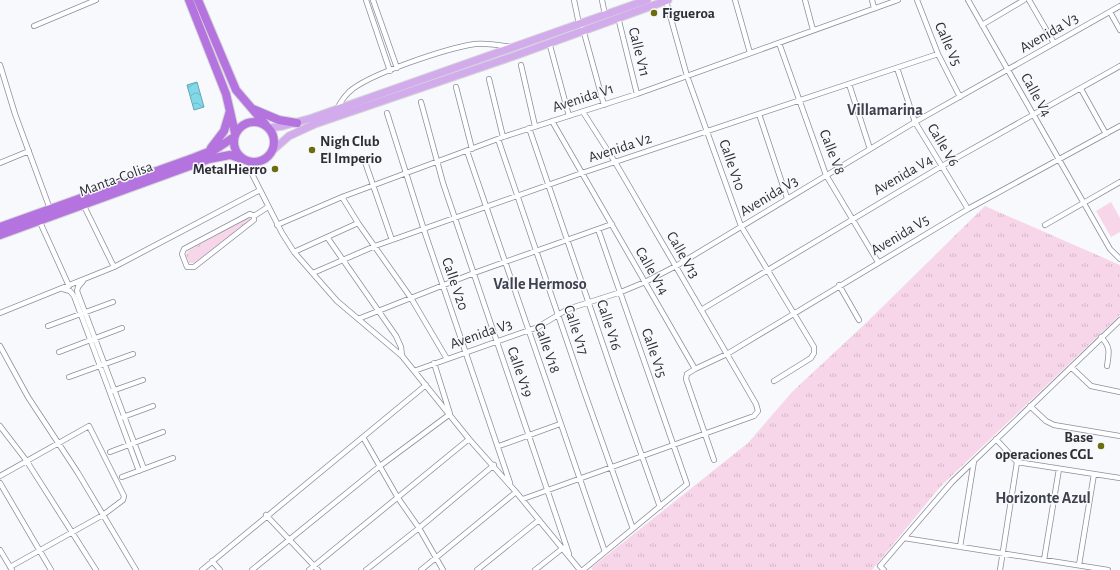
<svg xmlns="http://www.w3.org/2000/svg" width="1120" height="570" font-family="'Alegreya Sans',sans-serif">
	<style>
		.grass { fill: url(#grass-tufts) }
		.pitch { fill: #f8d6e9 }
		.water { fill: url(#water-waves); stroke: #67a5b3 }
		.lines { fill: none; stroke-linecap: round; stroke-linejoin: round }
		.street-casing { stroke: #8b8e9e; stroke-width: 6 }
		.primary-casing { stroke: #d5d5d7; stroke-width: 9 }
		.highway-casing { stroke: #d5d5d7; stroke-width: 10 }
		.street { stroke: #fff; stroke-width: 4.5 }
		.primary { stroke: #d2abec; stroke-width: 7 }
		.highway { stroke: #b473df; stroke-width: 8 }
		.poi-dot { fill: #6c6d0e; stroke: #f8f9fc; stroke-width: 1.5 }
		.labels { text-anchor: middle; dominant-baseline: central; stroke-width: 3; stroke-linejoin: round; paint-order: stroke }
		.poi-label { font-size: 15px; font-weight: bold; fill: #2e2f36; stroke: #f8f9fc; text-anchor: start }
		.street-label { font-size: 15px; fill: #2e2f36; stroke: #f8f9fc }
		.neighbourhood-label { font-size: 16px; font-weight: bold; fill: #3e414e; stroke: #f8f9fc }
	</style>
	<defs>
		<pattern id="grass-tufts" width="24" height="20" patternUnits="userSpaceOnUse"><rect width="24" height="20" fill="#f8d6e9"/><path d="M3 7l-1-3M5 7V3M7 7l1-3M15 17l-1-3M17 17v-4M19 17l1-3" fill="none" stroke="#d5b8c8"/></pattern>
		<pattern id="water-waves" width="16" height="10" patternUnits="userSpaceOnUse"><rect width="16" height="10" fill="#80d8e8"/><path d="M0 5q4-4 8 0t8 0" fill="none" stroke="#6fbac8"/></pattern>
	</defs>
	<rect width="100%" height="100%" fill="#f8f9fc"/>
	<!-- grass -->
	<path class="grass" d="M985 206 1120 265V315L940 487 872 570H593L591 568 748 443 792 392 867 322Z
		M249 217 251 219 194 263H189L186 255 188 251Z"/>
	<!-- pitch -->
	<path class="pitch" d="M1111 202 1120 218V232L1111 237 1096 211Z"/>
	<!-- water -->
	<path class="water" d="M197 82 204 107 194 110 187 85Z"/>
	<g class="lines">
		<defs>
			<path id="street" d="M366 0 390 71
				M373 0 397 68
				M574 0 579 24
				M602 0 605 15
				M735 0 750 53
				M805 0 813 30
				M872 0 874 8
				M917 0 938 54 960 97
				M968 0 1110 249 1120 259
				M1029 0 1054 43
				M666 1 687 76 741 226 814 347V353L811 358 774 381
				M1110 12 1120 30
				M618 17 637 94
				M982 25 1024 0
				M34 26 96 0
				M583 29 604 105
				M549 42 569 116
				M779 43 826 175 878 262
				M0 65 15 114 50 209
				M521 65 535 126
				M897 68 915 122 968 209
				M489 79 503 137
				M849 84 870 149
				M456 87 472 149
				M1081 89 1106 134
				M421 102 443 183 569 554
				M337 109C340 103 344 97 349 92 368 74 448 48 475 44 487 43 499 45 511 47
				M387 113 424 230 510 483
				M759 114 787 198
				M552 121 695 369 687 374 686 379 714 460
				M529 128 615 380 660 507
				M498 139 584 391 633 529
				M467 151 605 552
				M364 159 392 240
				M251 162V172L282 233 294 252 337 301 402 356 469 439 516 492 580 570
				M0 163 29 151
				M342 197 358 223 411 298 447 359
				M83 204 114 267
				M250 214 254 216V220L194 267H187L182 254 184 249Z
				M254 216 268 207
				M39 220 69 286
				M277 225 342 197 503 137 637 94 898 0
				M1045 225 1120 182
				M327 237 396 336 401 347 402 356
				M294 252 358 223
				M313 273 375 246 582 173 938 54
				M83 281 78 287 77 291 144 469
				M839 285 859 320
				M63 289 70 291 74 296 139 471
				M701 310 942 166 1120 66
				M0 313 114 267 260 190
				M358 319 474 273 612 224
				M48 326 113 302
				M1101 337C1111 347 1109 353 1107 366
				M0 346 28 397 78 473 136 570
				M59 352 122 328
				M1071 367 1091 386 1120 392
				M695 369 727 354 968 209 1120 126
				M414 371 538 327 568 309 621 292 645 282 676 266 915 122 1120 6
				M69 377 133 354
				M426 385 363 437 398 498 419 528 443 570
				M112 391 143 380
				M1030 406 1046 421 1054 425 1120 436
				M123 417 153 406
				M0 426 26 460 96 570
				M996 439 1017 462 1120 478
				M499 446 560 424
				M110 452 163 432
				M0 476 89 426 124 496 123 500 103 515 10 567
				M122 477 173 458
				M0 483 51 570
				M523 499 754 416 758 411 756 404 615 162 583 112
				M266 515 318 570
				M904 538 1108 570
				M960 547 974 461
				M0 550 12 570
				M1044 560 1059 469
				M212 561 220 570
				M1079 565 1094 474
				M202 570 363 437
				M252 570 380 466 450 414 434 363
				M309 570 469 439
				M366 570 419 528 494 465
				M421 570 516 492
				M477 570 539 520
				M535 570 563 548
				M583 570 687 484 598 229
				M884 570 880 566 952 482 1120 320
				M1000 570 1017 462"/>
			<path id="primary" d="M269 128 283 126 312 118 647 0
				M272 151 289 136 315 124 517 55 668 0"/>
			<path id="highway" d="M189 0 226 94 235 133
				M198 0 236 90 266 125
				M253 109 279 120 297 123
				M234 142a20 20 0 1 1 40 0a20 20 0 1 1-40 0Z
				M211 148 224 131 230 111
				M0 227 193 158 216 149 234 137
				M0 235 209 159 230 155 242 159"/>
		</defs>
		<!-- street casing -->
		<use href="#street" class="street-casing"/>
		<!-- primary casing -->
		<use href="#primary" class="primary-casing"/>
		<!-- highway casing -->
		<use href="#highway" class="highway-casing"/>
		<!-- street -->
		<use href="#street" class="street"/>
		<!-- primary -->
		<use href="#primary" class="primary"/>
		<!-- highway -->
		<use href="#highway" class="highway"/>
	</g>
	<!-- markers -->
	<g class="poi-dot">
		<circle cx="654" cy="13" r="4"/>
		<circle cx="312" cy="150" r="4"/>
		<circle cx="275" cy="169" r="4"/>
		<circle cx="1101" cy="446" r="4"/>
	</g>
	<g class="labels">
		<!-- poi labels -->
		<g class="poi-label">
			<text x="662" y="13">Figueroa</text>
			<text x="320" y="141">Nigh Club<tspan x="320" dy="17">El Imperio</tspan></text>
			<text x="267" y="169" text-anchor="end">MetalHierro</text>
			<text x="1093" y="437" text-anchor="end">Base<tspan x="1093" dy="17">operaciones CGL</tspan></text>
		</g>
		<!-- street labels -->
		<g class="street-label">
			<text transform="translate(1049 33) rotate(-30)">Avenida V3</text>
			<text transform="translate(948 44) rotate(66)">Calle V5</text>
			<text transform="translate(639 52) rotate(76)">Calle V11</text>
			<text transform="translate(1036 95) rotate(61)">Calle V4</text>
			<text transform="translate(583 98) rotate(-18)">Avenida V1</text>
			<text transform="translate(943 145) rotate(59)">Calle V6</text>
			<text transform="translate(620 148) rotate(-18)">Avenida V2</text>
			<text transform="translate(832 152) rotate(69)">Calle V8</text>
			<text transform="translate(732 165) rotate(71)">Calle V10</text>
			<text transform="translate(903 175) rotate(-30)">Avenida V4</text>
			<text transform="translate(116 179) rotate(-20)">Manta-Colisa</text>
			<text transform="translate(769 196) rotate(-31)">Avenida V3</text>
			<text transform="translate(900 235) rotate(-31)">Avenida V5</text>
			<text transform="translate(683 255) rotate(60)">Calle V13</text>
			<text transform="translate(652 271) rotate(60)">Calle V14</text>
			<text transform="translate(455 284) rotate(71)">Calle V20</text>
			<text transform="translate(609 325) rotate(72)">Calle V16</text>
			<text transform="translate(576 330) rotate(72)">Calle V17</text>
			<text transform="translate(481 334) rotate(-19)">Avenida V3</text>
			<text transform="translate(547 348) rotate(71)">Calle V18</text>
			<text transform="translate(654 353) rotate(71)">Calle V15</text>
			<text transform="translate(520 372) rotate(71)">Calle V19</text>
		</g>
		<!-- neighbourhood labels -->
		<g class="neighbourhood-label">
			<text x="885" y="110">Villamarina</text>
			<text x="540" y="284">Valle Hermoso</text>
			<text x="1043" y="498">Horizonte Azul</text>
		</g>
	</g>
</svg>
